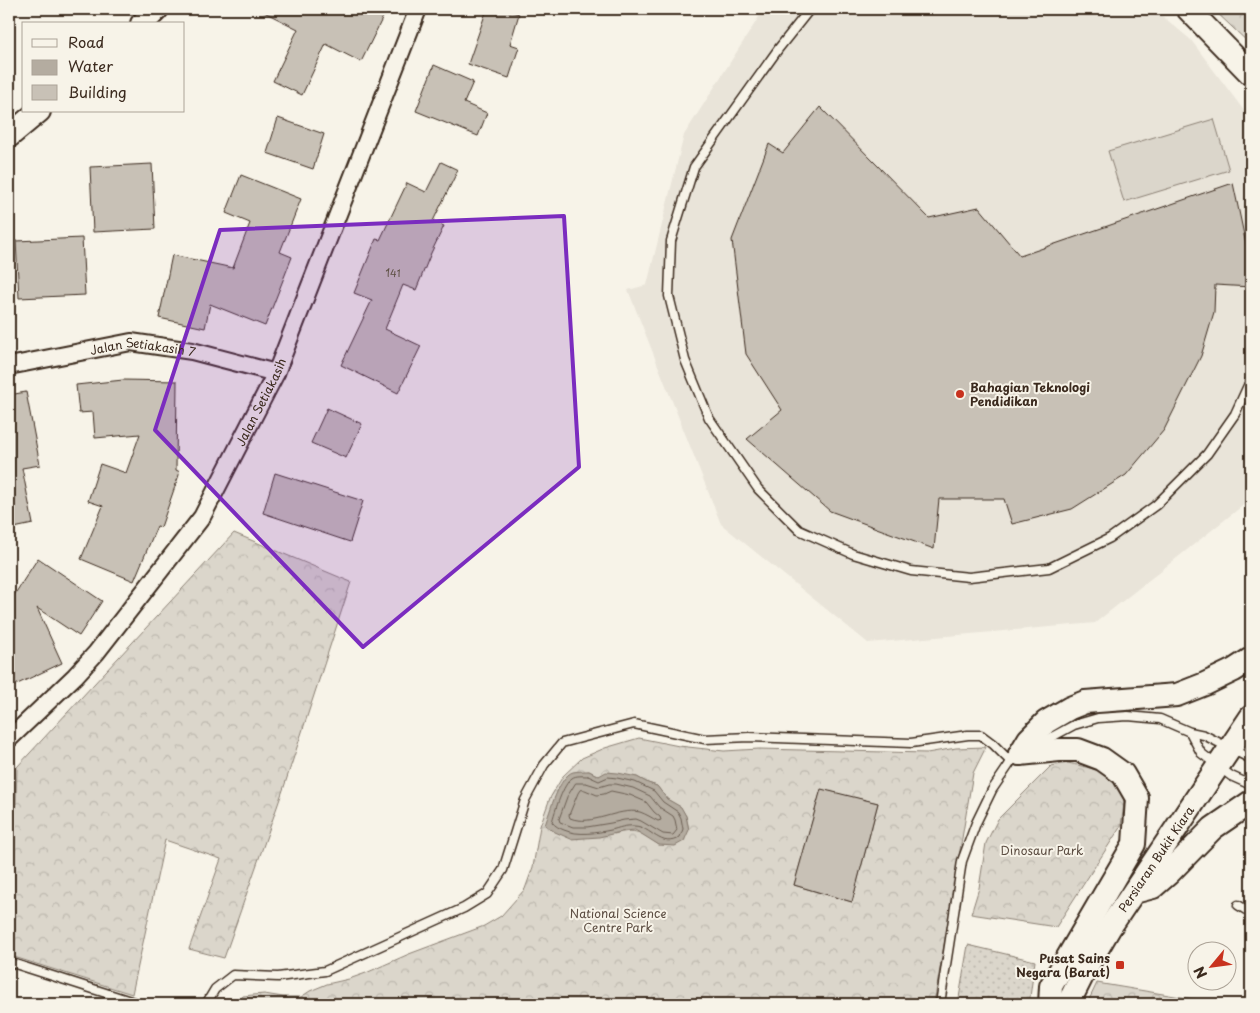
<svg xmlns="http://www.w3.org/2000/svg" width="1260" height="1013" font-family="'Playpen Sans',sans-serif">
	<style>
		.built { fill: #e9e4d9 }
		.grass { fill: url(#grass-dots); stroke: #8b8074 }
		.forest { fill: url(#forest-crowns); stroke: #8b8074; fill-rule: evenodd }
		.garden { fill: #dbd6cb; stroke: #8b8074 }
		.water { fill: #b4aca0; stroke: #84786c }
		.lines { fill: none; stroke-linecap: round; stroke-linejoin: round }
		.shore { stroke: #6b5e52; stroke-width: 1 }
		.building { fill: #c8c1b6; stroke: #3b2a1e }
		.lane-casing { stroke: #3b2a1e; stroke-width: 11 }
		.street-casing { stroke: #3b2a1e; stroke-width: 20 }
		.secondary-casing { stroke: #3b2a1e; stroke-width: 26 }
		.lane { stroke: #f7f3e8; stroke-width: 8 }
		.street { stroke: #f7f3e8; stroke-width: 16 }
		.secondary { stroke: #f7f3e8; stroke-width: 22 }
		.marked { fill: #7b2cbf; fill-opacity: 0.2; stroke: #7b2cbf; stroke-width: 4; stroke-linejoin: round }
		.poi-dot { fill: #c8321e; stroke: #f7f3e8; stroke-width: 2 }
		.labels { text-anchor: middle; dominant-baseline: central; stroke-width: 4; stroke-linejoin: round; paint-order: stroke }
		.number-label { font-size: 10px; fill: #5e5044 }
		.street-label { font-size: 12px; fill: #3b2a1e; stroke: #f7f3e8 }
		.poi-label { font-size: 12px; font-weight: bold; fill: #3b2a1e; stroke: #f7f3e8; text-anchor: start }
		.park-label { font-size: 12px; fill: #5b4c41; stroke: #f7f3e8 }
	</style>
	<defs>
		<pattern id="grass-dots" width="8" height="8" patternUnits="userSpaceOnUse" patternTransform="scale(1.25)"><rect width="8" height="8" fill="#dbd6cb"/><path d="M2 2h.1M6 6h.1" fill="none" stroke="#bdb8ae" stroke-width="1.8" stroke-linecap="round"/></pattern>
		<pattern id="forest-crowns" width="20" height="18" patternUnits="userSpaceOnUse" patternTransform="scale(1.25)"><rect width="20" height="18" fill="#dbd6cb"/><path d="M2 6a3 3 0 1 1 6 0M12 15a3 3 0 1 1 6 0" fill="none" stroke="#bdb8ae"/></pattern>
	</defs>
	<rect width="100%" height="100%" fill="#f7f3e8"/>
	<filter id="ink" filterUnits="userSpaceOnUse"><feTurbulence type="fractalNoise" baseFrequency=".02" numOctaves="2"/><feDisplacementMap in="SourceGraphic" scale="10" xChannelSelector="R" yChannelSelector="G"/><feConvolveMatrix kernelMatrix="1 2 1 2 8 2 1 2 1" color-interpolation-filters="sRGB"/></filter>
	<g filter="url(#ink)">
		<!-- built -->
		<path class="built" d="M764 9H1154L1191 40 1251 120V499L1095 623 868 643 721 524 628 290 647 285 684 135Z"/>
		<!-- grass -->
		<path class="grass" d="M968 945 1035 961 1029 1004H958Z"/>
		<!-- forest -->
		<path class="forest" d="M1213 9H1251V45Z
			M234 533 351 582 284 787 224 958 189 949 221 859 165 840 132 994 11 956 17 767Z
			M639 738 679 746 724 751 759 749 927 753 956 748 986 747 973 773 934 1004H236L243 996 264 994 283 997H301L310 991 327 984 349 979 366 973 409 954 484 926 501 916 525 889 533 867 540 826 550 798 563 776 582 758 605 748ZM589 771 599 776 637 777 648 783 657 786 667 799 681 808 686 816 689 830 659 845C640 832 637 828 614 834L557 792 568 775ZM821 790 878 803 852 902 794 885Z
			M1068 763C1084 767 1117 771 1122 790 1126 800 1122 816 1121 826L1056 927 971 914 979 888 986 843 998 819 1051 766Z
			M1097 983 1205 1001 1211 1004H1087Z"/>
		<!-- garden -->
		<path class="garden" d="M1214 119 1229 170 1124 202 1108 151Z"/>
		<!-- water -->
		<path class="water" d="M589 771 599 776 606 772 618 773 637 777 648 783 657 786 667 799 681 807 686 816 689 830 684 841 675 846 659 845 635 830 625 831 599 837 571 839 555 832 545 825C550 812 559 776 573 772 578 771 584 771 589 771Z"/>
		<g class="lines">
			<!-- shore -->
			<path class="shore" d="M588 776 599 781 608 777 617 778 635 782 654 791 663 802 678 812 681 818 683 829 680 837C661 850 651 826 634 826 626 825 619 828 611 830 596 833 578 836 564 830 559 828 555 826 552 822 555 811 563 784 572 778 576 775 583 776 588 776Z
				M576 783H586L599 787 609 784H616L633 788 650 796 659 807 673 816 675 820 677 830 673 835 663 834 641 821 636 819 624 820 611 823 587 827H573L560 822 559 819 567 797Z
				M585 790 597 795 604 794 611 791 630 795 646 802 654 812 660 817 661 820 658 821C652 818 646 814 640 812 618 807 592 827 570 818L569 815 578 793 580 790Z"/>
		</g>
		<!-- building -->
		<path class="building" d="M258 9H367L383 17 361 62 326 44 302 95 273 81 298 29Z
			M487 9H503L519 14 510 44 519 47 509 78 468 64Z
			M434 65 473 82 464 103 487 113 478 136 416 111Z
			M820 107 929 218 979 207 1020 256 1233 183 1251 268V287L1215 285 1214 312 1201 356 1164 430 1126 475 1072 509 1012 524 1004 499H939L934 549 830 511 747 439 782 410 746 354 732 240 769 144 783 153Z
			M278 118 324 134 313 169 267 153Z
			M441 162 458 170 433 221 444 226 431 253 416 290 403 285 385 329 421 346 398 393 341 365 372 300 354 293 376 239 380 240 407 183 426 192Z
			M152 164 155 229 93 232 90 167Z
			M241 175 301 199 280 252 292 257 265 326 210 304 205 328 159 318 172 255 233 268 250 223 226 213Z
			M82 238 85 295 19 298 16 241Z
			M123 380 177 381 176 470 180 472 161 527 157 526 134 581 81 559 103 506 88 501 100 464 126 473 140 434 95 438 93 412 79 413 76 385Z
			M26 392 40 465 22 468 33 524 9 529V395Z
			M327 408 362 424 346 458 311 443Z
			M275 473 363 501 350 542 263 513Z
			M38 558 102 601 79 636 37 608 62 663 9 688V603Z
			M821 789 878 803 852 902 794 885Z"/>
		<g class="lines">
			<defs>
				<path id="lane" d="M810 9 779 48 694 167 671 241 669 296 685 360 709 418 758 489 799 530 853 554 911 571 969 577 1049 568 1110 538 1156 505 1207 454 1235 414 1251 379
					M1190 732 1201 753 1231 776 1251 785
					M1039 744 1074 725 1098 718 1128 716 1160 719 1190 732 1204 735 1251 759
					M1238 905 1251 913
					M9 962 140 1004
					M206 1004 215 989 233 975 278 977 325 971 464 908 487 894 503 870 525 800 544 765 562 743 634 724 705 739 749 737 911 743 968 735H981L993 744 1011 762
					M940 1004 962 861 976 823 992 790 1011 762 1014 759"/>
				<g id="street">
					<path id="s1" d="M9 366 131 342 192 351 276 373"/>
					<path id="s2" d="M9 739 75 676 96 653 202 517 276 373 418 9"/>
				</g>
				<g id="secondary">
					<path d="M1188 9 1251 74"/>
					<path d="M142 24 157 9"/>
					<path d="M9 136 39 111"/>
					<path d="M1020 754 1059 750H1078L1102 759 1123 774 1137 798 1134 844 1051 986 1050 1004"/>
					<path d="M1020 754 1029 739 1046 722 1070 708 1085 702 1177 695 1205 684 1234 670 1251 659"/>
					<path d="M1134 892 1153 887 1168 874 1213 828 1251 802"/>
					<path id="s3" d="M1068 1004 1086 968 1110 927 1251 717"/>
				</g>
			</defs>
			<!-- lane casing -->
			<use href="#lane" class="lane-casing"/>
			<!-- street casing -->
			<use href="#street" class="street-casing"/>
			<!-- secondary casing -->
			<use href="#secondary" class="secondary-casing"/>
			<!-- lane -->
			<use href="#lane" class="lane"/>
			<!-- street -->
			<use href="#street" class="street"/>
			<!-- secondary -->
			<use href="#secondary" class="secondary"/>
		</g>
	</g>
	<!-- marked area -->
	<path class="marked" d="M564 216 579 467 363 647 155 430 220 230Z"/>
	<!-- markers -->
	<g class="poi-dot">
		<circle cx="960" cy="394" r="5"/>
		<rect x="1115" y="960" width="10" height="10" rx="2.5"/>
	</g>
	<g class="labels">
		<!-- number labels -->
		<g class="number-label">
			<text x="393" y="272">141</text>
		</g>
		<!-- street labels -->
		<g class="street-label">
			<text stroke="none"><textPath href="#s1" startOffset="136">Jalan Setiakasih 7</textPath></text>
			<text stroke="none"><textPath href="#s2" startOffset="424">Jalan Setiakasih</textPath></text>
			<text stroke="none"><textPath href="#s3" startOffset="170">Persiaran Bukit Kiara</textPath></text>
		</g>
		<!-- poi labels -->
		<g class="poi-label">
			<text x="970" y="387">Bahagian Teknologi<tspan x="970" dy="14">Pendidikan</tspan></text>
			<text x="1110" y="958" text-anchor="end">Pusat Sains<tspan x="1110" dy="14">Negara (Barat)</tspan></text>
		</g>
		<!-- park labels -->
		<g class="park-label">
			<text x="1042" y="850">Dinosaur Park</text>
			<text x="618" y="913">National Science<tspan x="618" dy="14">Centre Park</tspan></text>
		</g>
	</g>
	<!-- margin -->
	<rect width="1260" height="1013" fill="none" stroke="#f7f3e8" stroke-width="30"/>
	<rect x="15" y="15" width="1230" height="983" fill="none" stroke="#3b2a1e" stroke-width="2" filter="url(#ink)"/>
	<!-- legend -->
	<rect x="22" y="22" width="162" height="90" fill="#f7f3e8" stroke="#aca397"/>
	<rect x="32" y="39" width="25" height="8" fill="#f7f3e8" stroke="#aca397"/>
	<text x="68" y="48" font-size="15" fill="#3b2a1e">Road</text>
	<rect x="32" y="60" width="25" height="15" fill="#b4aca0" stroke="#aca397"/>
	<text x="68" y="72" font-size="15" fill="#3b2a1e">Water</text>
	<rect x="32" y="85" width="25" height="15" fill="#c8c1b6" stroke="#aca397"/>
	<text x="68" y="98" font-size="15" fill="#3b2a1e">Building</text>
	<!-- north arrow -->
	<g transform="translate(1212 966) rotate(241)"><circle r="24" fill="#f7f3e8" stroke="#aca397"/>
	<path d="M0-4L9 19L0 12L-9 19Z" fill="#c8321e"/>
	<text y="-8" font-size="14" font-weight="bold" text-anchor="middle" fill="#3b2a1e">N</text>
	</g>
</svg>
